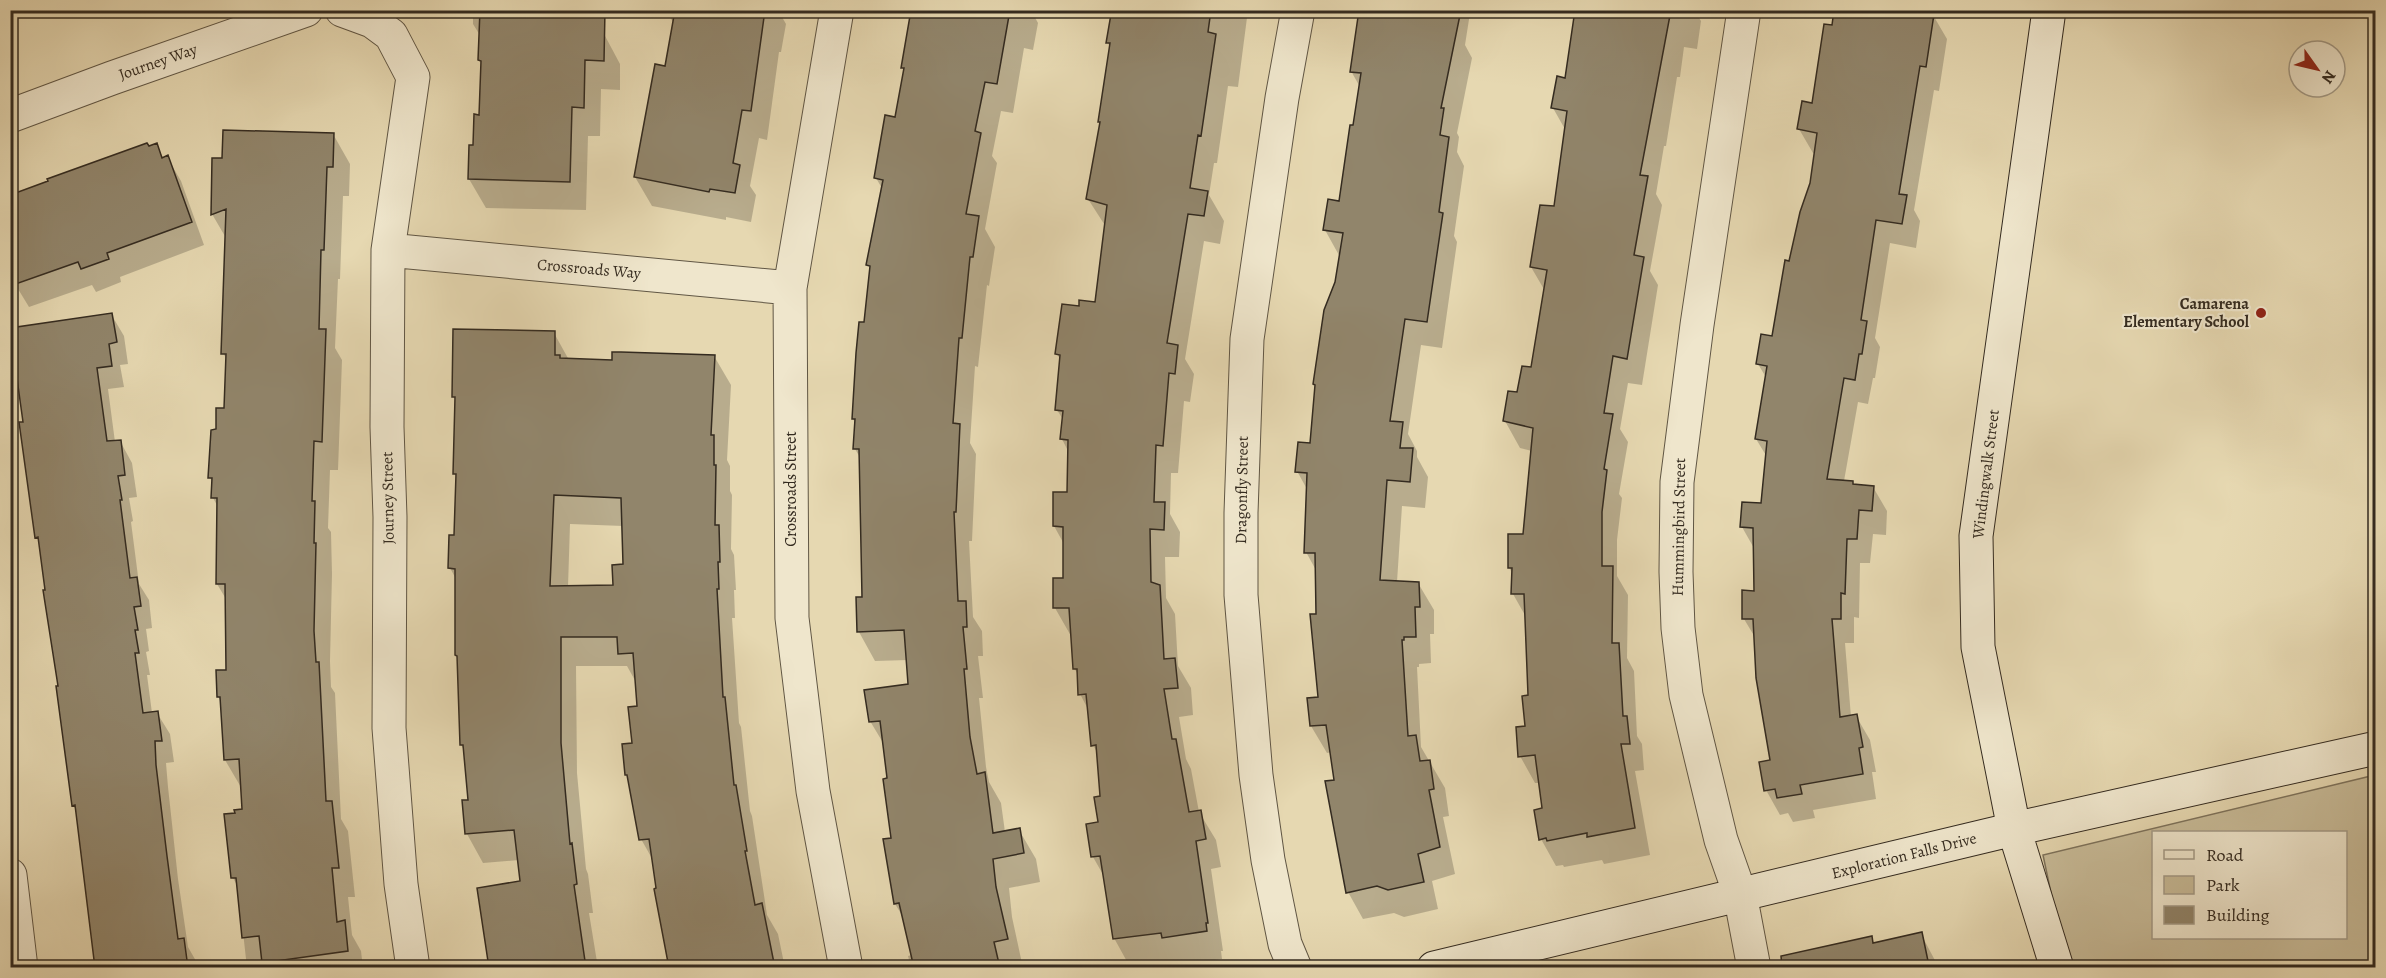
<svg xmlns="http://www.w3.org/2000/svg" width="2386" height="978" font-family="Alegreya,serif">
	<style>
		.green { fill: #c8bb98; stroke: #7e735c; stroke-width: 1.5; fill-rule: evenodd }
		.shadow { fill: #0003; fill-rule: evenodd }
		.building { fill: #91856b; stroke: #342b20; stroke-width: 1.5; fill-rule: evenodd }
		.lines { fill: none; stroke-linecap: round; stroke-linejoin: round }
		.street-casing { stroke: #605644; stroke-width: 35 }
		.secondary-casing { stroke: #342b20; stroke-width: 35 }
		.street { stroke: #efe6cc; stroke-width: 33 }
		.secondary { stroke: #efe6cc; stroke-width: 33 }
		.poi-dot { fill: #8f2418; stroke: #efe6cc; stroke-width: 2 }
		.labels { text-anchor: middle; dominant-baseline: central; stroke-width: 4.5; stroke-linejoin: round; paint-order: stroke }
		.street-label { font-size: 16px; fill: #342b20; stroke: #efe6cc }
		.poi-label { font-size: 16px; font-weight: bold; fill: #342b20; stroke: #efe6cc; text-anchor: end }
	</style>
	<rect width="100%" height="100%" fill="#e6d8b1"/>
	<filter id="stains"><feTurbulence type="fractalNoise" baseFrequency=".00333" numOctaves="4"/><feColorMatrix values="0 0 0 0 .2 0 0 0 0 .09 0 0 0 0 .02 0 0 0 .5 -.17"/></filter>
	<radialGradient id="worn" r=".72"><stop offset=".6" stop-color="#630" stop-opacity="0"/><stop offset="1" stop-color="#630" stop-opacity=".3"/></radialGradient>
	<!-- green -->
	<path class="green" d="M2375 775V967H2060L2054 907 2043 855ZM2154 832H2346V938H2154Z"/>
	<!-- shadow -->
	<path class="shadow" d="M473 10H594L604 34 620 64V90L601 89 600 136H588L586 210 486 208 469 179 480 116 482 64 479 60 481 37 473 24Z
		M666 10H778L786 24 781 52H779L767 140 759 138 750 186 756 195 751 222 726 217V220L652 206 635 177 667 68 674 24Z
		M913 10H1031L1038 23 1033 50 1024 48 1013 113 1001 111 992 156 997 163 985 229 995 247 989 286 987 285 978 367 975 366 970 443 976 454 972 541H969L973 617 982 631 983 656H978L983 698H979L986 767 989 782 1001 803 1005 832 1019 830 1036 859 1040 882 1009 888 1012 917 1023 968H911L908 956 912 955 905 920 895 904 889 780 885 746 870 721 910 686 908 660 875 661 859 632 864 598 861 459 855 449 856 424 853 419 871 270 868 265 883 190 876 178 896 119 905 71 902 67Z
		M1113 10H1248L1238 87 1228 86 1217 163H1214L1209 195 1224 221 1220 244 1204 241 1185 359 1194 374 1190 402 1184 401 1178 473H1171L1170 514 1180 532 1179 557H1165L1166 598 1175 614 1178 666 1191 688 1193 715 1179 717 1186 759 1191 769 1199 812 1216 840 1221 867 1211 869 1223 951H1221L1222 959 1179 965 1177 961 1130 967 1114 938 1105 878 1093 857 1100 823 1102 798 1098 754 1093 745 1089 711 1080 694 1079 676 1074 668 1071 636 1055 608 1065 579 1064 544 1054 526 1068 494 1069 453 1062 439 1064 421 1057 410 1061 361 1057 354 1080 307 1096 303 1106 227 1088 199 1101 124 1100 122 1110 48 1108 43Z
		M1371 10H1468L1470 13 1465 45 1472 58 1457 133 1459 137 1457 152 1464 166 1454 236 1457 242 1442 348 1421 345 1408 434 1417 451V457L1428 477 1425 508 1402 506 1397 582 1418 583 1434 610V634H1430L1431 663 1419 664V667H1417L1421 747 1445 788 1449 816 1443 817 1455 874 1432 881 1438 909 1404 917 1394 913 1363 919 1348 892 1332 752 1327 753 1311 726 1320 698 1317 572 1306 552 1308 491 1297 471 1311 445 1340 257 1325 230 1340 203 1360 87 1351 71Z
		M1568 10H1694L1701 21 1697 49 1684 47 1680 77H1677L1666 146H1664L1656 194 1662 205 1650 271 1658 285 1642 385 1628 383 1620 429 1628 442 1619 494 1622 498 1617 540V576L1628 595 1627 658 1634 671 1637 736 1642 744 1644 770 1635 771 1650 855 1604 864 1602 860 1564 867 1563 865 1556 866 1541 839 1544 810 1540 783H1535L1520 756 1526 727 1530 696 1526 617 1513 594V575L1509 567 1525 536 1532 451 1520 448 1505 421 1533 369 1545 291 1531 267 1555 208 1566 131 1553 108 1566 79 1575 22Z
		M1925 10 1927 14 1933 15 1947 39 1939 91 1934 90 1914 210 1920 221 1916 248 1890 243 1875 338 1880 347 1875 378H1873L1868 404 1858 402 1844 481 1852 482 1854 485 1873 487 1887 511 1886 535 1873 534 1870 563H1860L1859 618 1854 617V643H1845L1851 717 1856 716 1870 740 1876 772H1872L1876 799 1813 810 1815 818 1793 822 1788 813 1780 815 1766 790 1772 761 1756 639 1744 619V592H1755V550L1742 527 1763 505 1767 457 1756 439 1767 379 1758 364 1774 338 1811 184 1816 154 1813 153 1799 129 1813 105 1833 27Z
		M333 134 350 164 349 196H343L340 279H338L335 348 342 360 338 470H330L328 528 331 532 332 574 330 661 331 687 335 693 341 819 348 831 355 897H348L352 935 361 951 363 968H247L238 887 233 878 236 814 243 810 242 789 225 760 222 704 218 696 227 672 226 599 217 584 218 507 213 498V483L210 478 217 431 226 410 227 360 223 353 226 238 212 214 224 159Z
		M156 145 164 159 167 157 181 181 204 245 120 277 121 282 96 292 92 285 29 307 15 284 148 148Z
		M111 314 124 336 128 364 120 365 124 387 108 389 115 442 120 441 132 463 137 497 129 498 133 521 131 522 139 584 149 600 152 628 146 629 149 651 146 652 150 675H147L152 713H157L170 734 174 762 166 763 168 787 178 879 188 947 196 961 197 968H96L77 812 73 805 41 544 37 537 25 423Z
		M554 333 569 360 614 361 714 356 731 385 727 460 730 466V491L732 495 731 549 734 555 736 590H734L735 618H732L739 723 741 727 750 811 752 816 767 915 778 934 785 968H679L658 890 654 862 641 839 627 775 639 707 637 684 627 666H576L577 773 586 869 588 874 593 913H589L598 968H491L522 883 519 860 483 863 467 834 470 802 465 751 461 745 456 579 450 568 455 537 458 478 455 474 456 401 453 396ZM570 524 623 526 625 566 614 586 568 587Z
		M1921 934 1939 968H1832L1871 938 1875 944Z"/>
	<!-- building -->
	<path class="building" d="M480 10H605L604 61 585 60 584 108 572 107 570 182 468 179 469 145H473L474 114 479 115 481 61 478 60Z
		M675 10H765L751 111 742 110 733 163 740 165 735 193 710 189 709 192 634 177 655 64 665 66Z
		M911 10H1010L997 84 985 82 975 131 981 133 966 214 979 216 973 257H970L962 338H959L953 423 960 424 956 512H954L958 601H966L967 627H963L967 669H964L970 737 977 774 985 772 993 833 1020 828 1024 853 993 859 996 887 1008 939 994 942 1000 968H914L899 903 894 904 883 839 891 838 883 779 887 778 880 721 869 722 864 690 908 684 904 630 857 632 856 597H862L859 449H853L855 419H852L856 353 859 322H864L870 266 866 265 883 180 874 178 885 115 895 117 904 68H901Z
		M1122 10H1211L1208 32 1216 34 1201 136 1198 135 1190 188 1208 191 1204 216 1188 214 1167 343 1178 345 1175 374 1169 373 1163 446 1156 445 1154 502H1165L1164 530 1150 529 1151 582 1160 585 1164 659 1175 658 1178 688 1164 689 1172 739H1176L1189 812 1201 810 1206 839 1196 841 1208 923H1206L1207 931 1162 938 1161 933 1113 939 1100 856 1091 857 1086 824 1098 822 1094 797 1100 796 1096 745 1091 746 1086 694 1078 695 1077 669H1073L1069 608H1053V578H1063V527L1053 526V492H1067L1068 440 1060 439 1063 411 1055 410 1060 355 1055 354 1062 304 1079 306V300L1095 302 1107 205 1086 199 1100 122H1098L1110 43H1106L1111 14 1122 15Z
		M1359 10H1461L1441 108H1444L1440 135 1449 137 1439 212 1443 213 1427 322 1405 319 1390 421 1403 422 1400 448H1413L1410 482 1387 480 1380 580 1419 582 1420 607H1415L1416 637H1404V640H1402L1408 736 1416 735 1420 761 1430 760 1434 789 1429 790 1440 847 1418 854 1424 882 1388 890 1377 886 1346 893 1325 781 1334 780 1326 725 1310 726 1307 698 1318 697 1310 614H1316L1315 553H1304L1307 473 1295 472 1298 442 1310 443 1315 385 1313 384 1324 310 1335 282 1343 233 1323 230 1328 199 1339 201 1350 125H1353L1361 73 1350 72Z
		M1575 10H1671L1640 175 1648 176 1634 255 1644 257 1627 359 1613 356 1604 413 1613 414 1604 469 1607 470 1602 512V566H1613L1612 643H1619L1623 716H1627L1630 744H1621L1635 828 1587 837V833L1547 841 1546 838 1539 840 1534 810 1542 808 1535 755 1518 757 1516 727 1525 726 1522 696 1528 695 1524 594H1511L1512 568H1508V534H1523L1533 428 1503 421 1508 391 1517 392 1522 366 1531 367 1547 270 1530 267 1540 205 1554 206 1567 111 1551 108 1557 76 1565 78Z
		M1834 10H1925V12L1934 14 1926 67 1920 66 1899 194 1907 195 1902 224 1876 220 1861 320 1867 321 1862 354H1859L1855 380 1844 378 1827 479 1853 481V484L1874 486 1872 511 1859 510 1857 539H1847L1845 594 1841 593V619H1832L1840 717 1857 714 1863 747 1859 748 1863 774 1800 785 1802 794 1777 798 1775 789 1764 791 1759 762 1770 760 1756 678 1753 619H1742V590L1754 591 1753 528 1740 527 1742 502 1761 503 1767 441 1755 439 1767 366 1756 364 1761 334 1772 336 1785 260 1789 261 1800 212 1810 183 1817 133 1797 129 1802 101 1812 103 1824 24 1832 25Z
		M223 130 334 133 333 167H327L324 250H321L319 329H326L322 442 314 441 312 501H315L314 543H316L314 631 316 662H319L326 801H332L339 868H332L337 922 345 920 348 951 262 963 259 936 242 938 236 878H231L224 814 235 813 234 810 242 809 239 759 224 760 220 697H217L216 670H226L225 584H216L217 498H211L212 478H208L211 430 216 429V408H224L226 354H221L226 209 211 215 212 158H222Z
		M147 143 149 146 157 143 162 158 168 155 192 222 107 253 109 259 81 269 78 262 10 286V195L48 181 47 179Z
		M112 313 117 342 109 344 112 366 97 368 107 441 121 440 125 475 118 476 122 500H120L130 578 137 577 141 606 134 607 138 630H135L139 653H135L143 713 158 711 162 741H155L156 765 167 856 178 939 184 938 188 968H95L75 805 72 806 56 686H58L43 590H45L38 537 35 538 19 422H23L10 328Z
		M453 329 555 331V355H560V358L612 360V352H621L715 355 711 435H714V465H716L715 525H719L720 562H718L719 589H717L723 697H725L734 785H736L747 851H745L755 905 762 903 775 968H669L654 889 656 888 649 839 639 840 627 775H625L622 744 632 743 628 707 637 706 633 653 618 654 617 637H561V743L570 844 572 843 577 884 574 885 586 968H489L477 888 520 881 514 830 465 834 462 800H468L463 745H460L457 656 455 655V569L448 568 449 535H454L456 474H453L455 397H452ZM554 495 621 498 623 564 612 565 613 585 550 586Z
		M1922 932 1928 961 1919 963 1920 968H1782L1781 956 1872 936 1873 943Z"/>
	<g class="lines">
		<defs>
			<path id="street" d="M342 10 372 21 391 35 413 77 388 250 387 427 390 517 389 728 401 884 413 968
				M837 10 790 288 792 618 813 791 846 968
				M1744 10 1697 325 1677 482 1676 572 1678 628 1686 695 1721 840 1740 894 1754 968
				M10 116 112 78 306 10
				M388 250 790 288
				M10 875 21 968
				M1295 968 1285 944 1268 860 1256 775 1241 595V513L1247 339 1282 98 1298 10"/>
			<path id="secondary" d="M2049 10 1976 536 1978 647 2014 829 2057 968
				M1434 968 2014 829 2376 748"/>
		</defs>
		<!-- street casing -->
		<use href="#street" class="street-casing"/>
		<!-- secondary casing -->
		<use href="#secondary" class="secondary-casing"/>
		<!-- street -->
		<use href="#street" class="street"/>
		<!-- secondary -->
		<use href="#secondary" class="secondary"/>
	</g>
	<!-- markers -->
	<circle class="poi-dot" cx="2261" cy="313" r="6"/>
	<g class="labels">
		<!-- street labels -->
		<g class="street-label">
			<text transform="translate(158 62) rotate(-19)">Journey Way</text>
			<text transform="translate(589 269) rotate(5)">Crossroads Way</text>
			<text transform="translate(1986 474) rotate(-83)">Windingwalk Street</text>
			<text transform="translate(791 489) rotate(-90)">Crossroads Street</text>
			<text transform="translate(1242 490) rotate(-89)">Dragonfly Street</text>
			<text transform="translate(388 498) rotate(-91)">Journey Street</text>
			<text transform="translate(1679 527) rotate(-89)">Hummingbird Street</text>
			<text transform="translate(1904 856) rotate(-14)">Exploration Falls Drive</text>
		</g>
		<!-- poi labels -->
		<g class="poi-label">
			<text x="2249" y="304">Camarena<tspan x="2249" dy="18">Elementary School</tspan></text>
		</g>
	</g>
	<!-- margin -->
	<rect width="2386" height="978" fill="none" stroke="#e6d8b1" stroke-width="36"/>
	<rect x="12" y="12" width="2362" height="954" fill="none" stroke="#342b20" stroke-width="3"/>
	<rect x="18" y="18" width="2350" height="942" fill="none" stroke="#342b20" stroke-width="1.5"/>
	<!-- legend -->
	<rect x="2152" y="831" width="195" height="108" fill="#efe6cc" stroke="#a49b87" stroke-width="1.5"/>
	<rect x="2164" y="850" width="30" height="9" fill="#efe6cc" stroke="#a49b87" stroke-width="1.5"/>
	<text x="2206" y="861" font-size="18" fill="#342b20">Road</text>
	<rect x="2164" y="876" width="30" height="18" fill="#c8bb98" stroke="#a49b87" stroke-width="1.5"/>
	<text x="2206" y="891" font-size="18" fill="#342b20">Park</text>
	<rect x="2164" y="906" width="30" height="18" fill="#91856b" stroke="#a49b87" stroke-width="1.5"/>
	<text x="2206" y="921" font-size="18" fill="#342b20">Building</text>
	<!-- north arrow -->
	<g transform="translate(2317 69) rotate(124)"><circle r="28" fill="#efe6cc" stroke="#a49b87" stroke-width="1.5"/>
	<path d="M0-4.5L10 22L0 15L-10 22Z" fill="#8f2418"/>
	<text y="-9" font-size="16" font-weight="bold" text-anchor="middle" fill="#342b20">N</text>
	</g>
	<rect width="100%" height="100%" filter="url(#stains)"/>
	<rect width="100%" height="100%" fill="url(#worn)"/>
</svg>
